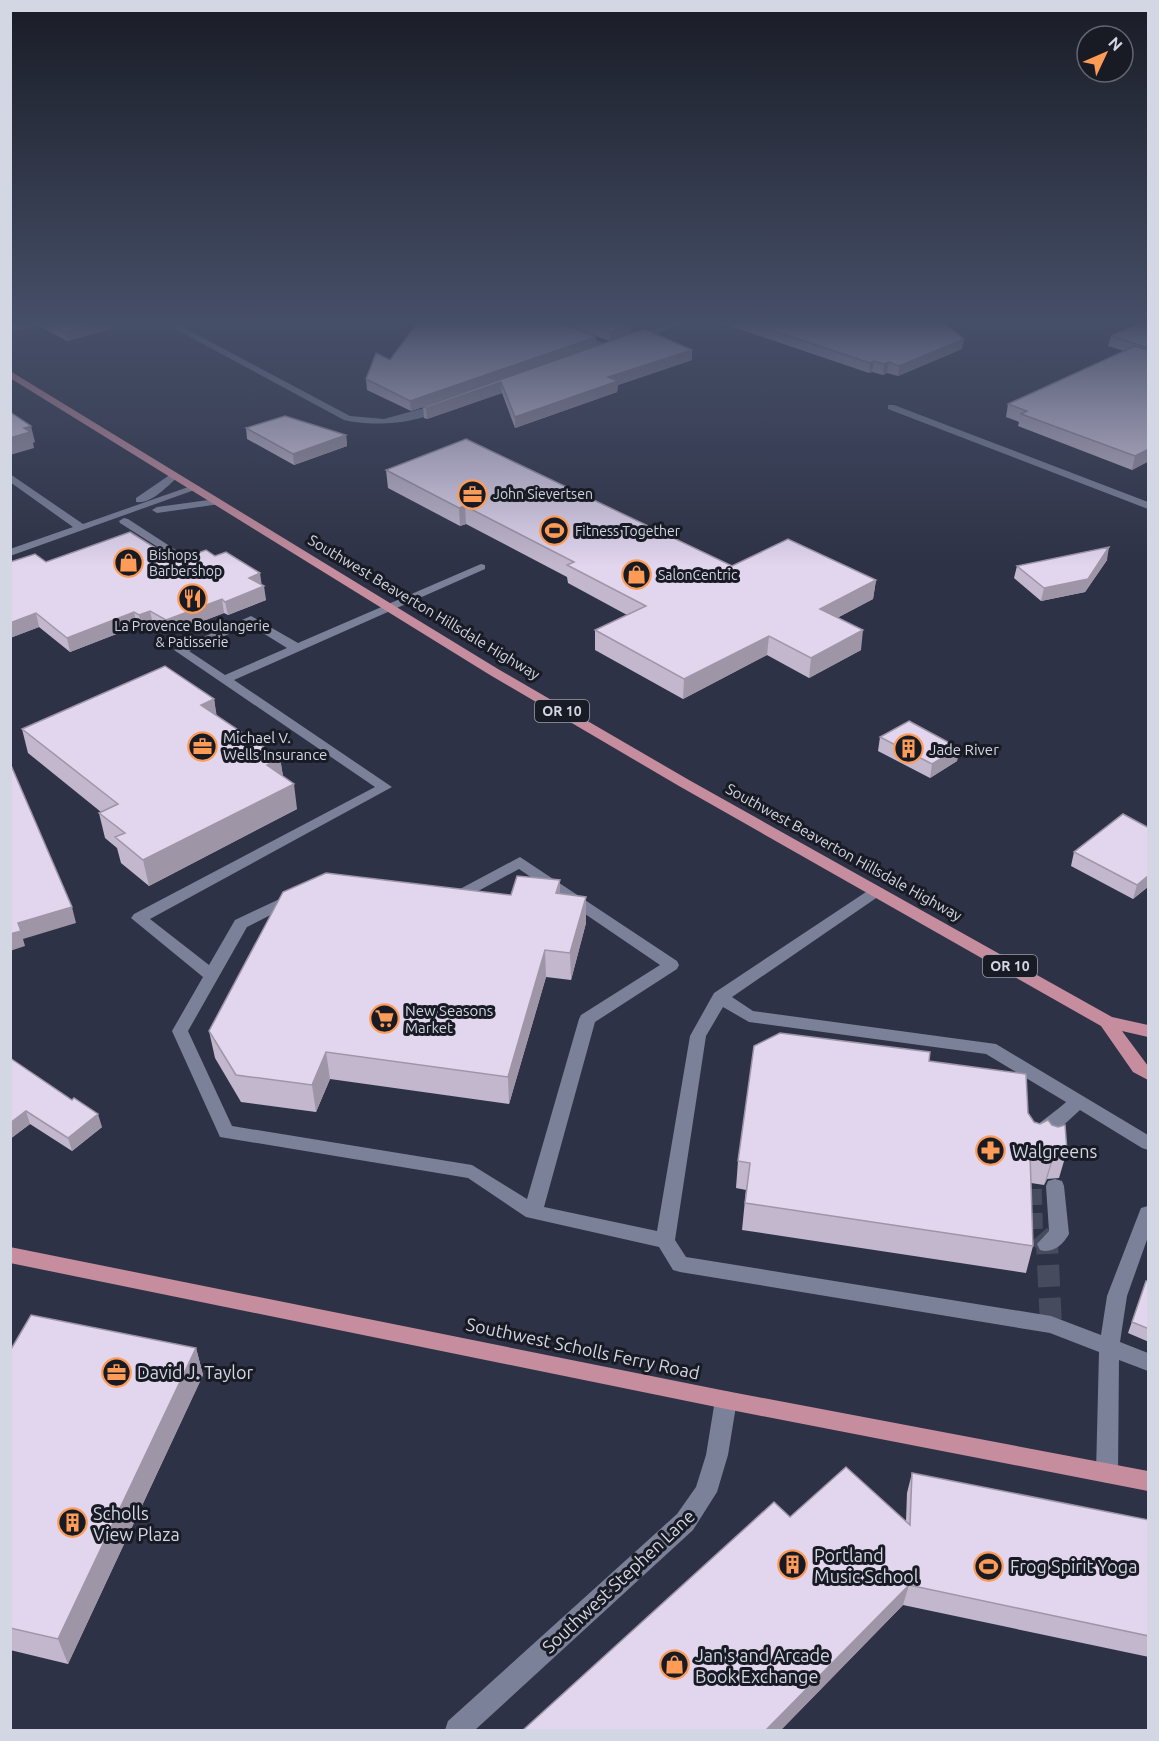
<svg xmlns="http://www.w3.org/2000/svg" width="1159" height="1741" font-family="Ubuntu,sans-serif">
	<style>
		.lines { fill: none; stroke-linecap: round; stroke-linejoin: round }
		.minor-tunnel-far1 { stroke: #474b5e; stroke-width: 16; stroke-dasharray: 16 8; stroke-linecap: butt }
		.minor-tunnel { stroke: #474b5e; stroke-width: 22; stroke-dasharray: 22 11; stroke-linecap: butt }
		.minor { fill: #7b8198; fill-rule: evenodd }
		.major { fill: #c58d9d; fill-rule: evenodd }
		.wall { fill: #c2b7cd }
		.shaded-wall { fill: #9e95a7 }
		.building { fill: #e2d5ee; stroke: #9e95a7; stroke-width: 1.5 }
		.labels { text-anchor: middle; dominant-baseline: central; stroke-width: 6; stroke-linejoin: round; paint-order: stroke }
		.far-poi-label { font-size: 14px; fill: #d3d7e4; stroke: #191b24; text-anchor: start }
		.shield { fill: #191b24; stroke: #9b9faa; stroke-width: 1.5 }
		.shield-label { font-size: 14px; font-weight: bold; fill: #d3d7e4 }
		.street-label { font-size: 15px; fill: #d3d7e4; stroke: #191b24 }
		.poi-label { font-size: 15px; fill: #d3d7e4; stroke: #191b24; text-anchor: start }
		.near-poi-label { font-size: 18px; fill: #d3d7e4; stroke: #191b24; text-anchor: start }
		.near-street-label { font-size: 18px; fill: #d3d7e4; stroke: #191b24 }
	</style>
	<rect width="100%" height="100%" fill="#2e3246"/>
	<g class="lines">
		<!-- minor-tunnel-far1 -->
		<path class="minor-tunnel-far1" d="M1033 1165 1035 1231 1040 1237"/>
		<!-- minor-tunnel -->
		<path class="minor-tunnel" d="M1039 1235 1047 1244 1051 1325"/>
		<!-- minor -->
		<path class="minor" d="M162 322H173L350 416 384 419 442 403 447 406C423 424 372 427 344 420Z
			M541 322H553L613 347 606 349Z
			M674 322H687L637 341 630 339Z
			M888 405H894L1148 502V509L888 409Z
			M174 472 179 475 178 477C166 487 152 504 136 502V498Z
			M10 474 83 524 191 486H199L200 488 10 556V549L73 527 10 482Z
			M216 499 221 502 220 504 157 513 152 510 157 507Z
			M124 518 128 519 199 565 197 567H189L120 523 119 521Z
			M481 564 485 565V569L234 680 392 787 150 919 209 965 235 920 286 896H296L299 899 296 902 247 927 188 1031 232 1126 472 1165 527 1199 579 1019 581 1015 660 965 519 869 469 896 452 900 444 895 447 892 460 889 520 857 677 961 679 965 677 969 595 1022 544 1207 657 1231 690 1036 714 993 872 888H882L885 891 882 894 732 997 753 1011 996 1044 1148 1135V1150L1142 1148 1080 1110 1056 1132 1035 1142 1029 1140 1026 1135C1029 1130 1059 1109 1066 1102L986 1054 749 1022 723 1007 706 1036 675 1240 686 1257 1051 1316 1101 1335 1107 1296 1139 1213 1141 1208 1148 1206V1237L1127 1296 1120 1342 1148 1353V1371L1119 1360 1118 1473 1115 1480 1107 1483 1099 1480 1096 1473 1099 1352 1050 1333 680 1272 673 1270 659 1247 526 1217 468 1178 220 1137 172 1031 203 977 131 918 134 914 375 787 174 650 251 616 298 643ZM250 625 287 648 225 675 189 651Z
			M1055 1179 1062 1181 1064 1186 1069 1234C1063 1245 1052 1254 1040 1250L1037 1244 1049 1231 1046 1186 1048 1181Z
			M726 1391 733 1393 737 1400 728 1455 717 1492 693 1530 475 1730H445L448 1721 677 1514 696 1487 706 1455 715 1400 719 1393Z"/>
		<!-- major -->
		<path class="major" d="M10 371 498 669 689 780 1112 1017 1148 1025V1037L1122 1031 1148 1066V1080L1133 1072 1101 1026 679 786 490 675 10 378Z
			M10 1247 726 1391 1148 1471V1491L726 1409 10 1263Z"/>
	</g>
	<!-- wall -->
	<path class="wall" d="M10 322H112L113 328 67 341 38 325 10 332Z
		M559 322H625L631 324V334L692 350V360L618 385 617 392 515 428 502 393 427 419 424 418 423 407 411 411 367 390 366 379 390 360 596 346 610 341Z
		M718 322H943L962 349 898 376 887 373 883 375 872 372 869 373Z
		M1149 322V461L1132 470 1018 426 1019 422 1006 417 1008 404 1124 351 1108 346 1111 336Z
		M246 428 346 435 347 446 294 465 247 439Z
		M386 470 732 566 876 580 873 599 837 618 861 650 809 678 767 655 683 699 595 650V630L627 615 568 583 567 577 466 524 460 526 388 488Z
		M1107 560 1085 592 1041 601 1014 578 1017 566Z
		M176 561 261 585 266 600 228 615 224 613 169 634 153 624 141 629 137 626 70 652 39 627 10 638 46 562Z
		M214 699 216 715 280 758 283 776 297 809 149 886 121 863 117 848 105 838 99 813 101 812 28 753 22 729Z
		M880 737 959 748 957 761 930 778 878 751Z
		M1149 828V886L1133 899 1071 866 1074 852Z
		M560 880V894L586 897V923L571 980 546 977 509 1104 330 1079 316 1112 241 1102 215 1058 209 1031 511 895Z
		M10 1058 102 1127 72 1151 30 1124 10 1139Z
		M929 1061 1028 1113 1034 1122 1040 1124 1067 1151 1059 1178 1047 1179 1044 1185 1031 1183 1033 1246 1026 1273 742 1230 746 1190 736 1188 738 1161Z
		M1146 1281 1148 1282 1149 1281V1342L1128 1333Z
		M196 1348 203 1375 68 1664 10 1650V1351Z
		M912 1473 1149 1520V1657L903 1605 780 1731H522L790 1517 906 1521 907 1493Z"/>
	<!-- shaded-wall -->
	<path class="shaded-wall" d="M15 322H37L38 325 10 332V323Z
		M102 322H112L113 328 67 341 65 332Z
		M631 324V334L610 342V332Z
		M596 337V347L411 411 410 401Z
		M964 339 962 349 898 376 899 366Z
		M692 350V360L618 385 617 392 515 428V417L608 377Z
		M874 361 872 372 869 373 870 363Z
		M889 362 887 373 883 375 884 364Z
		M501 382 502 393 427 419 426 408Z
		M31 426 35 442 33 443 34 448 10 455V438L24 428Z
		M346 435 347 446 294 465 293 454Z
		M1149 449V461L1132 470 1135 456Z
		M465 506 466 524 460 526 459 508Z
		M1109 547 1107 560 1085 592 1041 601 1044 588Z
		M260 573 262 587 249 578Z
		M876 580 873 599 818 628 820 609Z
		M264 586 266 600 228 615 225 602Z
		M222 599 224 613 169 634 166 620Z
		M150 611 153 624 141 629 139 615Z
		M134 612 137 626 70 652 67 638Z
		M36 613 39 627 10 638V623Z
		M863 630 861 650 809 678 811 658Z
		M769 636 767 655 683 699 684 679Z
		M214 699 218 723 201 705Z
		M959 748 957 761 930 778 932 764Z
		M280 758 284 783 267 765Z
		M294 784 297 809 149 886 143 860Z
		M1149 875V886L1133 899 1137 885Z
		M560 880V906L556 893Z
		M586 897V923L571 980 570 953Z
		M72 907 76 923 23 939 25 946 10 951V934L18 923Z
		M545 950 546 977 509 1104 508 1077Z
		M326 1052 330 1079 316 1112 312 1085Z
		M26 1111 30 1124 10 1139V1123Z
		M98 1114 102 1127 72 1151 68 1138Z
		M1055 1152 1047 1179 1044 1185 1052 1158Z
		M196 1348 203 1375 68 1664 58 1639Z
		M909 1585 903 1605 780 1731H765Z"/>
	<!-- building -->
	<path class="building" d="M46 322H102L65 332Z
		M418 322H559L596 337 410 401 366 379 376 353 390 360Z
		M585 322H625L631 324 610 332Z
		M748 322H943L964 339 899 366 889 362 884 364 874 361 870 363Z
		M1140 322H1149V348L1111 336Z
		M644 329 692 350 608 377 618 381 515 417 501 382 426 408 423 407Z
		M1135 346 1149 351V449L1135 456 1021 414 1027 411 1008 404Z
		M10 412 31 426 24 428 30 432 10 438Z
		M285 416 346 435 293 454 246 428Z
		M466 439 732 566 788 539 876 580 820 609 863 630 811 658 769 636 684 679 595 630 646 606 567 565 574 562 465 506 459 508 386 470Z
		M130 532 176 561 206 550 215 556 226 552 260 573 249 578 264 586 225 602 222 599 166 620 150 611 139 615 134 612 67 638 36 613 10 623V562L35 554 46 562Z
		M1109 547 1088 579 1044 588 1017 566Z
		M165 666 214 699 201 705 280 758 267 765 294 784 143 860 115 837 125 833 99 813 118 804 22 729Z
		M909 721 959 748 932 764 880 737Z
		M10 763 72 907 18 923 21 931 10 934Z
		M1123 814 1149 828V875L1137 885 1074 852Z
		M326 873 511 895 517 876 560 880 556 893 586 897 570 953 545 950 508 1077 326 1052 312 1085 236 1075 209 1031 283 892Z
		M780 1033 930 1052 929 1061 1026 1074 1028 1113 1034 1122 1040 1124 1048 1120 1052 1125 1058 1127 1065 1125 1067 1151 1055 1152 1052 1158 1030 1154 1033 1246 745 1203 750 1163 738 1161 754 1046Z
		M10 1058 72 1100 74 1098 98 1114 68 1138 26 1111 10 1123Z
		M1146 1281 1149 1282V1329L1132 1322Z
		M31 1315 196 1348 58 1639 10 1628V1351Z
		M846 1467 910 1525 912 1473 1149 1520V1636L909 1585 765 1731H522L774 1502 790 1517Z"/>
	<!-- sky -->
	<linearGradient id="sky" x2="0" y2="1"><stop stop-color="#191c26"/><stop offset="0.57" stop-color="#464f68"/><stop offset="1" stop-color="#464f68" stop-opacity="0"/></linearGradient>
	<rect width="1159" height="566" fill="url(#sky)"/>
	<!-- icons -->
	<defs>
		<symbol id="office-ring" viewBox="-11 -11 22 22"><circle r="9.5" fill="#191b24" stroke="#fe9c57" stroke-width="1.5"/><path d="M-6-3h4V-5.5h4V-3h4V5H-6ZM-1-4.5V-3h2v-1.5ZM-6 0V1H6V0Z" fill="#fe9c57"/></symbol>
		<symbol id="stadium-ring" viewBox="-11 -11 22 22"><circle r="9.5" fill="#191b24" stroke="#fe9c57" stroke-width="1.5"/><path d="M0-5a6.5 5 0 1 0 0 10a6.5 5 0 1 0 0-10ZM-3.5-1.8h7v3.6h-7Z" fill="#fe9c57"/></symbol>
		<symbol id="shop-ring" viewBox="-11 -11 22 22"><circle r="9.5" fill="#191b24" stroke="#fe9c57" stroke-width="1.5"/><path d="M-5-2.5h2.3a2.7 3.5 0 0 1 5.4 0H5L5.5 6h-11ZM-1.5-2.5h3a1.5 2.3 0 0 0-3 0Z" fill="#fe9c57"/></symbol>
		<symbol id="restaurant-ring" viewBox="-11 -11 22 22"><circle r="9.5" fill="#191b24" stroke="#fe9c57" stroke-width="1.5"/><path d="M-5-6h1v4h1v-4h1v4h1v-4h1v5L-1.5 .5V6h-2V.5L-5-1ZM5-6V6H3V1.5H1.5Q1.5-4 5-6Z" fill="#fe9c57"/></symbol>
		<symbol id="building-ring" viewBox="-11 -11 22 22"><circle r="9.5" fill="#191b24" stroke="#fe9c57" stroke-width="1.5"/><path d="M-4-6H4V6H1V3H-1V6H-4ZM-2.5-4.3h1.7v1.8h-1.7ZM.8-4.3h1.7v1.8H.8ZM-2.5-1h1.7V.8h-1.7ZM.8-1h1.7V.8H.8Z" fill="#fe9c57"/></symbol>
		<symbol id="supermarket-ring" viewBox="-11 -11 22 22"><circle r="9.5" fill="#191b24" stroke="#fe9c57" stroke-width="1.5"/><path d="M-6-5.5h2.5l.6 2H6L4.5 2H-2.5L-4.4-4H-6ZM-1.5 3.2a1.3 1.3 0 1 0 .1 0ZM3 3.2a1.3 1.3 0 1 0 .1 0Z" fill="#fe9c57"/></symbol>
		<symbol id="pharmacy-ring" viewBox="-11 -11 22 22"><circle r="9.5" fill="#191b24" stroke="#fe9c57" stroke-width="1.5"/><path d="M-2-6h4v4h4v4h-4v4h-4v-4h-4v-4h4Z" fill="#fe9c57"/></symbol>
	</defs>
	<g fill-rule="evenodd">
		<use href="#office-ring" x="456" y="478" width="33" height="33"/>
		<use href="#stadium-ring" x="538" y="514" width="33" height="33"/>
		<use href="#shop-ring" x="112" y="546" width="33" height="33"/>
		<use href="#shop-ring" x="620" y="558" width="33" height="33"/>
		<use href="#restaurant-ring" x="176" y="582" width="33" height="33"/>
		<use href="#office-ring" x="186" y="730" width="33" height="33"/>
		<use href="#building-ring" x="892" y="732" width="33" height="33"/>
		<use href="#supermarket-ring" x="368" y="1002" width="33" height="33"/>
		<use href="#pharmacy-ring" x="974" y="1134" width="33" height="33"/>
		<use href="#office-ring" x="100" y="1356" width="33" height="33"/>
		<use href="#building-ring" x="56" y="1506" width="33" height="33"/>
		<use href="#building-ring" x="776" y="1548" width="33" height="33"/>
		<use href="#stadium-ring" x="972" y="1550" width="33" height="33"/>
		<use href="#shop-ring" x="658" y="1648" width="33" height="33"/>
	</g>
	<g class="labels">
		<!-- far-poi labels -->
		<g class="far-poi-label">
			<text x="493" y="494">John Sievertsen</text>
			<text x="575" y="531">Fitness Together</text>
			<text x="149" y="555">Bishops<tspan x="149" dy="16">Barbershop</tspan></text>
			<text x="658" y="575">SalonCentric</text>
			<text x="192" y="626" text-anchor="middle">La Provence Boulangerie<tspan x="192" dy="16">&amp; Patisserie</tspan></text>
		</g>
		<!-- shield labels -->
		<g class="shield">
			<rect x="535" y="700" width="54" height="22" rx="4.5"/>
			<rect x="983" y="955" width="54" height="22" rx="4.5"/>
		</g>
		<g class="shield-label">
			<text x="562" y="711">OR 10</text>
			<text x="1010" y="966">OR 10</text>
		</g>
		<!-- street labels -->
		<g class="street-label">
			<text transform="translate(424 607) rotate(31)">Southwest Beaverton Hillsdale Highway</text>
			<text transform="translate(844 852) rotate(29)">Southwest Beaverton Hillsdale Highway</text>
		</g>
		<!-- poi labels -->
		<g class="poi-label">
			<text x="223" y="737">Michael V.<tspan x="223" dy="17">Wells Insurance</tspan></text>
			<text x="929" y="749">Jade River</text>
			<text x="405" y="1010">New Seasons<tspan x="405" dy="17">Market</tspan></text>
		</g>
		<!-- near-poi labels -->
		<g class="near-poi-label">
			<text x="1012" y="1151">Walgreens</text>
			<text x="137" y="1372">David J. Taylor</text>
			<text x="93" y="1513">Scholls<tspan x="93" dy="21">View Plaza</tspan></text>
			<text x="814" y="1555">Portland<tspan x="814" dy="21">Music School</tspan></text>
			<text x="1010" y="1566">Frog Spirit Yoga</text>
			<text x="695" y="1655">Jan's and Arcade<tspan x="695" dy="21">Book Exchange</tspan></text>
		</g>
		<!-- near-street labels -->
		<g class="near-street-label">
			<text transform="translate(583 1348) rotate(12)">Southwest Scholls Ferry Road</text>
			<text transform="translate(618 1581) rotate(-43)">Southwest Stephen Lane</text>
		</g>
	</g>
	<!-- border -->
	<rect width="1159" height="1741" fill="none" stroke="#d3d7e4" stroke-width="24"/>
	<!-- north arrow -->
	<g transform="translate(1105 54) rotate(46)"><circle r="28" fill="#191b24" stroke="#636671" stroke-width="1.5"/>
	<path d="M0-4.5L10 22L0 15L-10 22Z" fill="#fe9c57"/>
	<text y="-9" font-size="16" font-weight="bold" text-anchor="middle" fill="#d3d7e4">N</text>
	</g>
</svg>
